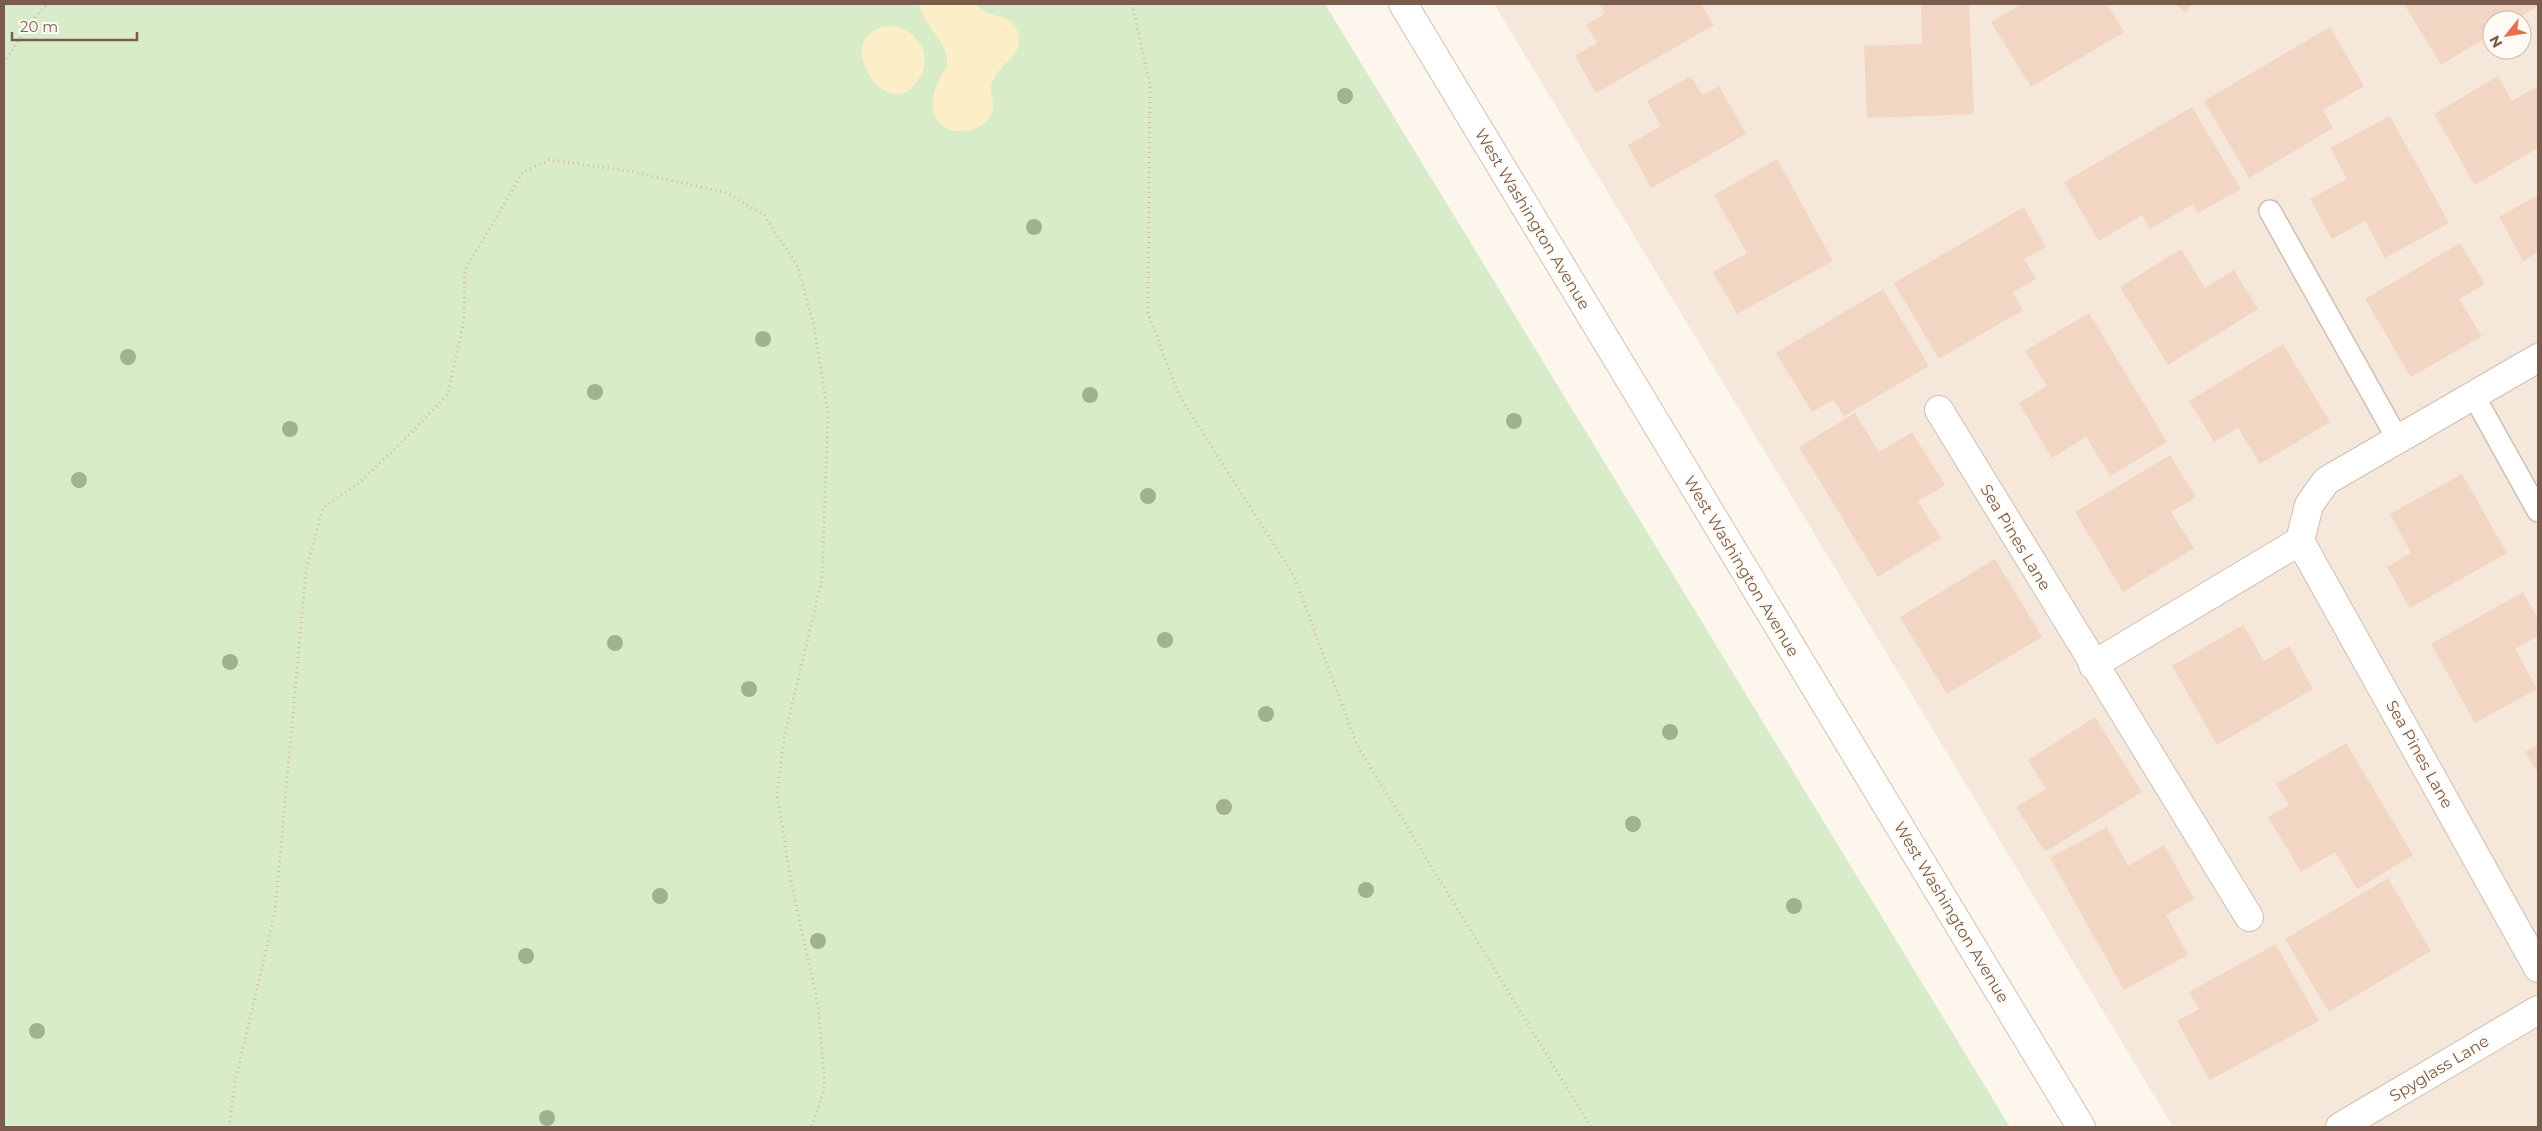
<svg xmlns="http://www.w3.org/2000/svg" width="2542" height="1131" viewBox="0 0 2542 1131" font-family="Montserrat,sans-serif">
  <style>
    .residential { fill: #f5e8da; fill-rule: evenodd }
    .green { fill: #d8ecc9 }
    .sand { fill: #fcefc7 }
    .building { fill: #f3d5c3 }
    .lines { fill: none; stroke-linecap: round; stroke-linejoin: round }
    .lane-casing { stroke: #d1beb0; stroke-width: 24 }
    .street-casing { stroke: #d1beb0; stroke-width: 30 }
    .secondary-casing { stroke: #d6c0b0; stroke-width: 30 }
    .path { stroke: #d9b8a5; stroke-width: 3; stroke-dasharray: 1 4; stroke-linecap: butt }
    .lane { stroke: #fff; stroke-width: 21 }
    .street { stroke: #fff; stroke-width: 28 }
    .secondary { stroke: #fff; stroke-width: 28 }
    .tree { fill: #a0b28e }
    .labels { text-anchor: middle; stroke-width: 4; stroke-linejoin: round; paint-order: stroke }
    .street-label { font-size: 16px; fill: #7a5c4d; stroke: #fffaf3 }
  </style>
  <rect width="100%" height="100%" fill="#fdf6ec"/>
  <!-- residential -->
  <path class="residential" d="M 1494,4 L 2538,4 L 2538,1127 L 2173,1127 ZM 2492,20 L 2522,20 L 2522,50 L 2492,50 Z"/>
  <!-- green -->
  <path class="green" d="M 4,4 L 1325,4 L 2010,1127 L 4,1127 Z"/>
  <!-- sand -->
  <path class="sand" d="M 919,4 L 976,4 C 985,19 1010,12 1016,28 C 1027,55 1002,61 993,80 C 988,90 993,95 993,105 C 992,128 963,137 946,128 C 925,117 933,90 942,74 C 944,70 947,68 947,64 C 950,44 923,25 919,4 Z
    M 897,26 C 921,35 933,57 918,80 C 886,132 822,24 897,26 Z"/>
  <!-- building -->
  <path class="building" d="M 1600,4 L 1701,4 L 1714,25 L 1596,93 L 1575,56 L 1597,43 L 1586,25 L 1605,14 Z
    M 1921,4 L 1969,4 L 1974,114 L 1867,118 L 1864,46 L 1922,44 Z
    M 2022,4 L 2107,4 L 2124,32 L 2031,87 L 1991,22 Z
    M 2174,4 L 2192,4 L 2186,12 Z
    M 2404,4 L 2538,4 L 2538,6 L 2515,20 L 2492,20 L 2492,34 L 2441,65 Z
    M 2330,27 L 2364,86 L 2323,110 L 2333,128 L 2249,178 L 2204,101 Z
    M 1691,76 L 1702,95 L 1719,86 L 1746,134 L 1651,188 L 1628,145 L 1661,126 L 1647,101 Z
    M 2498,76 L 2512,101 L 2538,86 L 2538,148 L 2475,185 L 2434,114 Z
    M 2192,107 L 2241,189 L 2198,213 L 2193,204 L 2150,229 L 2142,215 L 2099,241 L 2064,182 Z
    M 2390,116 L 2449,223 L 2385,258 L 2365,221 L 2332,239 L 2310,199 L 2347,179 L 2330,148 Z
    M 1777,159 L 1833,261 L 1737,314 L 1713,272 L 1747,253 L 1714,195 Z
    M 2538,195 L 2538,252 L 2523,261 L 2499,217 Z
    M 2024,207 L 2046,247 L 2024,259 L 2036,279 L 2013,292 L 2023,310 L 1939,359 L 1894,283 Z
    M 2460,243 L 2485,284 L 2459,299 L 2482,336 L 2411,377 L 2365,299 Z
    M 2181,249 L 2205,288 L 2234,270 L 2258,309 L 2168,365 L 2120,287 Z
    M 1883,289 L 1929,366 L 1844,416 L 1833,400 L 1812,412 L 1776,353 Z
    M 2089,313 L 2167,442 L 2110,476 L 2086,437 L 2052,458 L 2019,403 L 2047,386 L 2025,351 Z
    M 2283,344 L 2330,422 L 2260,464 L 2238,428 L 2214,442 L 2189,401 Z
    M 1855,413 L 1879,452 L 1912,432 L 1945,485 L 1918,501 L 1941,538 L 1878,577 L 1799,447 Z
    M 2170,455 L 2196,497 L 2171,512 L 2194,548 L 2123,592 L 2075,512 Z
    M 2462,474 L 2507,553 L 2410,608 L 2387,567 L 2411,553 L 2390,514 Z
    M 1995,559 L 2042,637 L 1947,694 L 1900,617 Z
    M 2523,592 L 2538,619 L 2538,636 L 2515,649 L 2537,689 L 2475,723 L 2431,644 Z
    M 2243,625 L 2264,661 L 2289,646 L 2313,689 L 2217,745 L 2172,666 Z
    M 2095,717 L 2142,792 L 2045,852 L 2016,807 L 2046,789 L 2028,760 Z
    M 2346,743 L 2413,855 L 2357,889 L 2335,852 L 2301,872 L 2268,817 L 2289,805 L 2276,784 Z
    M 2538,744 L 2538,773 L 2525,752 Z
    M 2107,827 L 2128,866 L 2164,845 L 2194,899 L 2166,915 L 2188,955 L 2124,990 L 2050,858 Z
    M 2388,878 L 2431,951 L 2329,1012 L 2285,939 Z
    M 2276,944 L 2319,1021 L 2210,1080 L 2177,1021 L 2199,1009 L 2189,992 Z"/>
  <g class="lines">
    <defs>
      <path id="lane" d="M 2270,211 L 2398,440
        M 2474,396 L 2538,511"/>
      <path id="street" d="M 2538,358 L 2326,481 L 2309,505 L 2300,541 L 2538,968
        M 1939,410 L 2249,917
        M 2093,665 L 2300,541
        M 2340,1127 L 2538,1010"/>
      <path id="secondary" d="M 1403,4 L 2081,1127"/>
    </defs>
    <!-- lane casing -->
    <use href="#lane" class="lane-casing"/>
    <!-- street casing -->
    <use href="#street" class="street-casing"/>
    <!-- secondary casing -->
    <use href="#secondary" class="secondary-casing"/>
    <!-- path -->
    <path class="path" d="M 1132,4 L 1150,85 L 1148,313 L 1179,395 L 1294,576 L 1357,745 L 1591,1127
      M 4,63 L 29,24 L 47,4
      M 229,1127 L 235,1082 L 275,912 L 306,570 L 323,508 L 360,482 L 408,436 L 448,394 L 464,320 L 465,270 L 523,172 L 549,160 L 629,171 L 727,193 L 764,215 L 798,267 L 814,326 L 828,414 L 822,579 L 784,739 L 777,793 L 791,882 L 818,1005 L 825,1086 L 812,1127"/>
    <!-- lane -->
    <use href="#lane" class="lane"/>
    <!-- street -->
    <use href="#street" class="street"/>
    <!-- secondary -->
    <use href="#secondary" class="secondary"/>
  </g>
  <!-- trees -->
  <g class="tree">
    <circle cx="1345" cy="96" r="8"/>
    <circle cx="1034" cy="227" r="8"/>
    <circle cx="763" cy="339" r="8"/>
    <circle cx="128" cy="357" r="8"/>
    <circle cx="595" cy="392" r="8"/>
    <circle cx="1090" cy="395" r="8"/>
    <circle cx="1514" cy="421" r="8"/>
    <circle cx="290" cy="429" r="8"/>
    <circle cx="79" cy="480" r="8"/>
    <circle cx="1148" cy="496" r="8"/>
    <circle cx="1165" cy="640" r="8"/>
    <circle cx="615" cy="643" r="8"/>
    <circle cx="230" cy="662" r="8"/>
    <circle cx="749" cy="689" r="8"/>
    <circle cx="1266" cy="714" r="8"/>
    <circle cx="1670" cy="732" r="8"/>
    <circle cx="1224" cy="807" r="8"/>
    <circle cx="1633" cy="824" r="8"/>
    <circle cx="1366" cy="890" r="8"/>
    <circle cx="660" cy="896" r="8"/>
    <circle cx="1794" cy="906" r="8"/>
    <circle cx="818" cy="941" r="8"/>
    <circle cx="526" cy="956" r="8"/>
    <circle cx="37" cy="1031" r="8"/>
    <circle cx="547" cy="1118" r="8"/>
  </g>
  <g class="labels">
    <!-- street labels -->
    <g class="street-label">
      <text transform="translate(1533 219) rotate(59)" y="6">West Washington Avenue</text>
      <text transform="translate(2016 537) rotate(59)" y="6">Sea Pines Lane</text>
      <text transform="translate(1742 566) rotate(59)" y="6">West Washington Avenue</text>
      <text transform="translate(2420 754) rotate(61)" y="6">Sea Pines Lane</text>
      <text transform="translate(1952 912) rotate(59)" y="6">West Washington Avenue</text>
      <text transform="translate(2439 1068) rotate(-31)" y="6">Spyglass Lane</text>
    </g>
  </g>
  <!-- border -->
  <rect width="2542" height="1131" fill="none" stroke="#7a5c4d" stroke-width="10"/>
  <!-- north arrow -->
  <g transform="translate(2507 35) rotate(240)"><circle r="24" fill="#fffaf3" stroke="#cabbb1"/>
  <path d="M0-4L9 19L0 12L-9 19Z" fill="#e76f51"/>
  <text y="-8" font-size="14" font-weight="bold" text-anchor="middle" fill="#7a5c4d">N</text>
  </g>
  <!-- scale -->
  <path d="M12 32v8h125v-8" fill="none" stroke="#7a5c4d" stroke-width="2.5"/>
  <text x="20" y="32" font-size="15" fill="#7a5c4d" stroke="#fffaf3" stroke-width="4" paint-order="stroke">20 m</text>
</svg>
